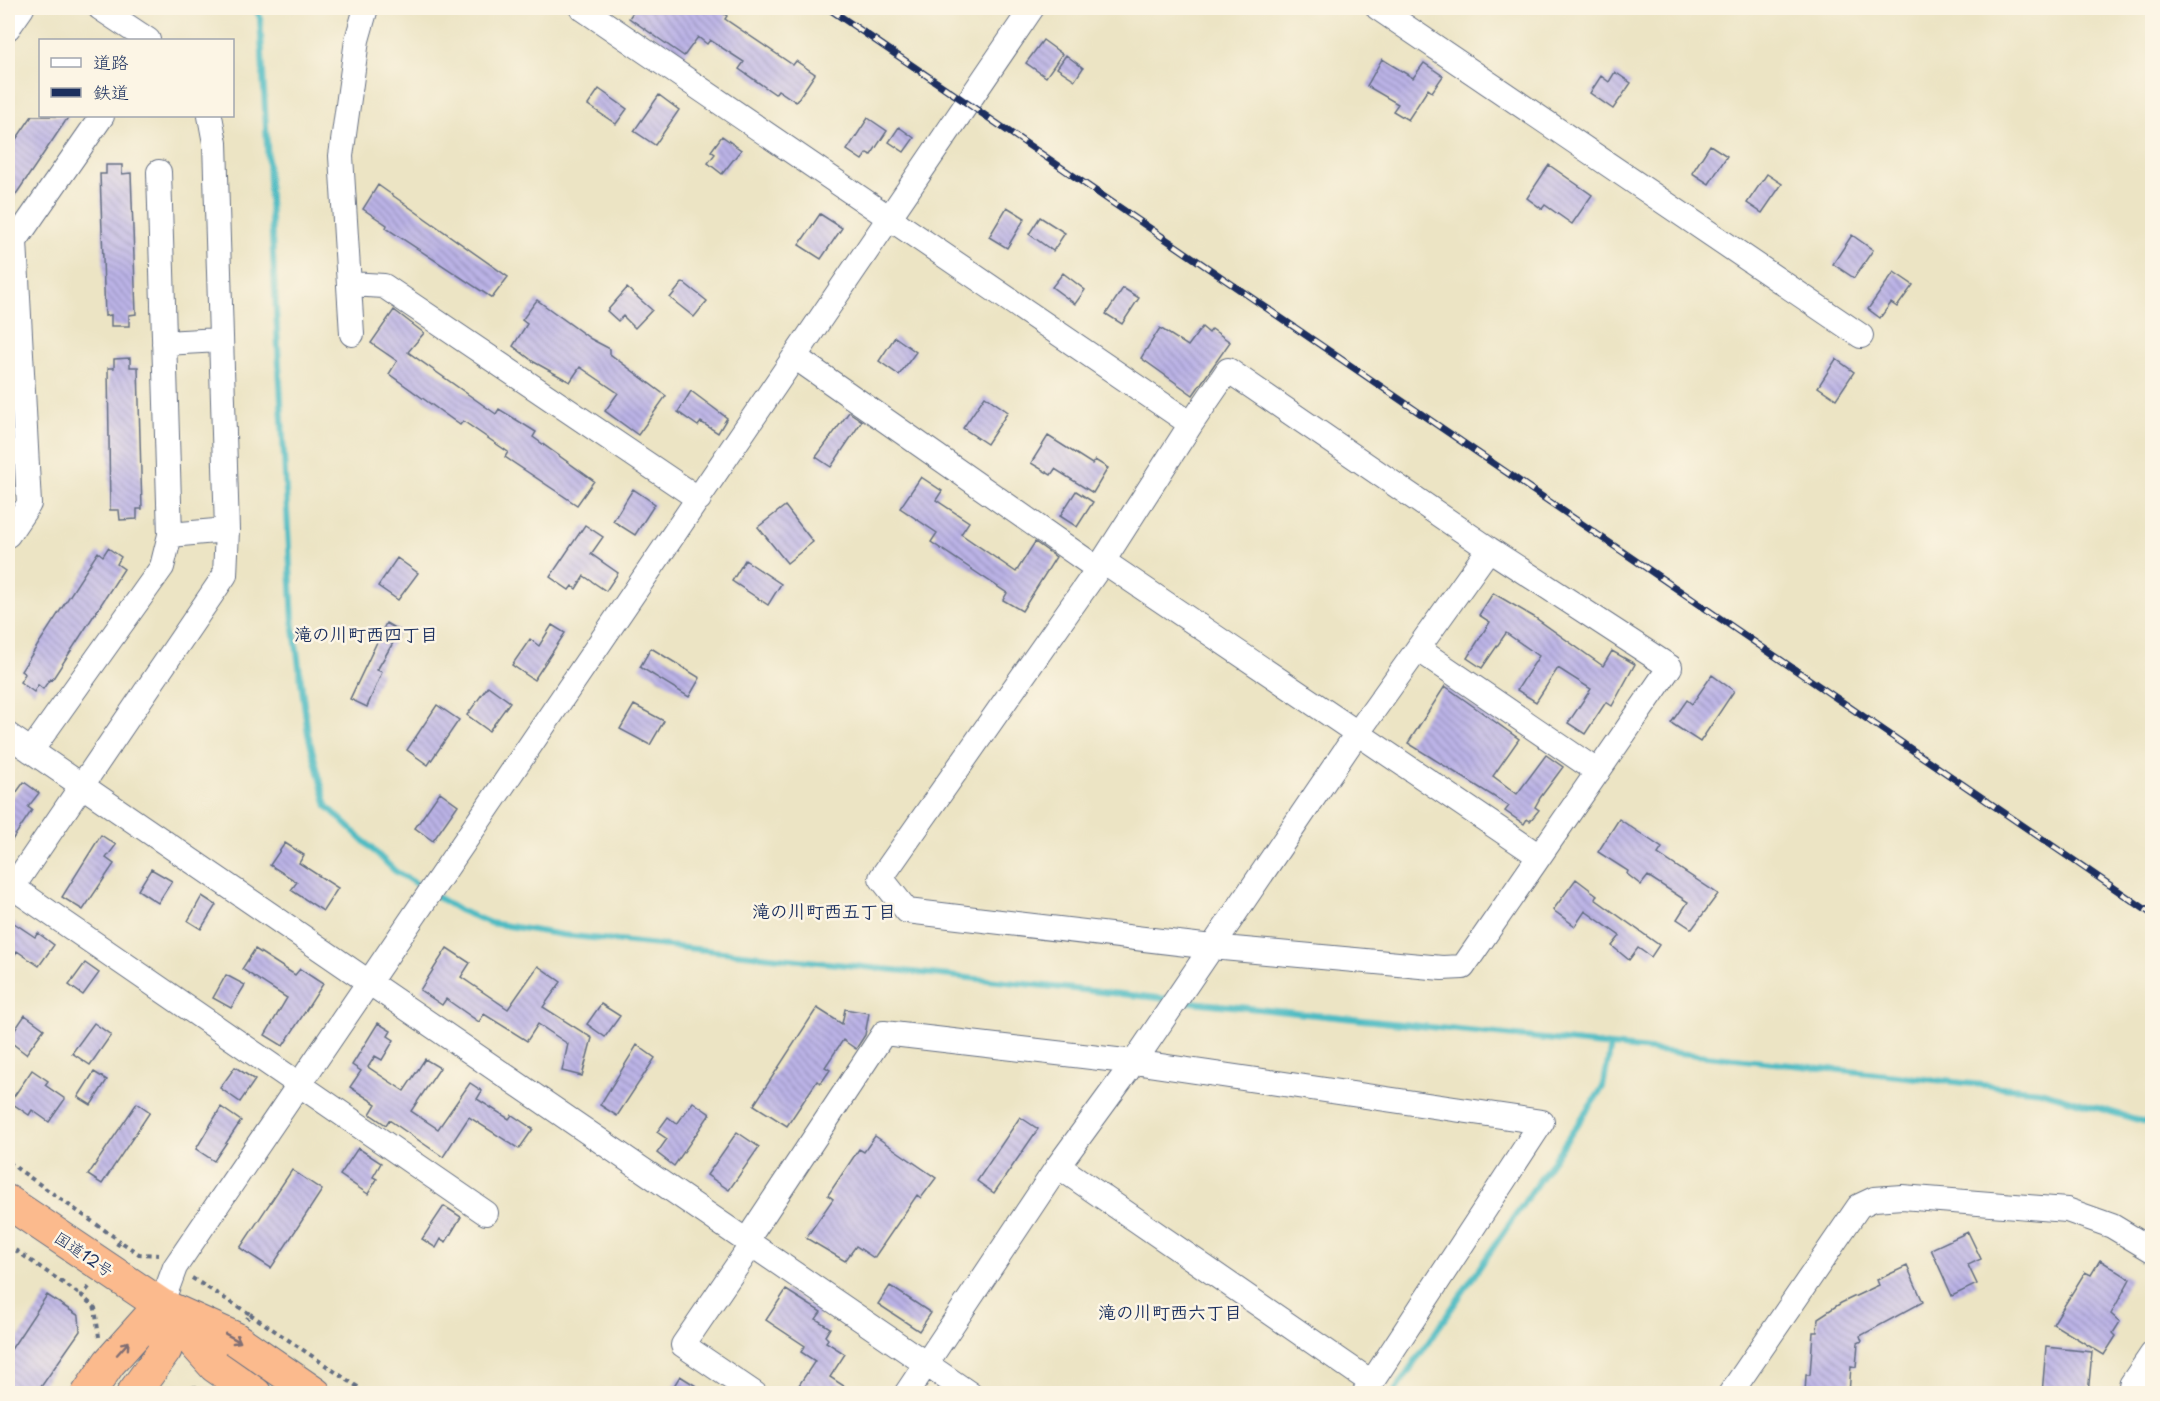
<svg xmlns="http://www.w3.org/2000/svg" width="2160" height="1401" viewBox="0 0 2160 1401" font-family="'Playpen Sans','Klee One',sans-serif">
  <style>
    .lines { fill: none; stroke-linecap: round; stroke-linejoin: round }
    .stream { stroke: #4dbbc3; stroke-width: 6 }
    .building { fill: url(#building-back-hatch) }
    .minor-casing { stroke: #646e82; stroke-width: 26 }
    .highway-casing { stroke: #646e82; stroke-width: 35 }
    .path { stroke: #646e82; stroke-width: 4; stroke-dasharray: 4.5 4.5; stroke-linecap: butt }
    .minor { stroke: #fff; stroke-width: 24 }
    .highway { stroke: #fbba8d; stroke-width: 33 }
    .rail-casing { stroke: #1b2f5e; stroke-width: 7 }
    .rail { stroke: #fcf5e5; stroke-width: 4.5; stroke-dasharray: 14; stroke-linecap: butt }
    .oneway { stroke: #806e73 }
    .labels { text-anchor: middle; stroke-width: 5; stroke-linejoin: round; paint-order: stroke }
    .street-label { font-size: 16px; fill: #1b2f5e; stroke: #fcf5e5 }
    .neighbourhood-label { font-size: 18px; font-weight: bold; fill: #1b2f5e; stroke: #fcf5e5 }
  </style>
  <defs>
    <pattern id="building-back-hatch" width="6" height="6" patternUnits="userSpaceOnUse" patternTransform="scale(1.5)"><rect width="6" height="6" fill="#bbb3e6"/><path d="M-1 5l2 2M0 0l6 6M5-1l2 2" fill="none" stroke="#9792be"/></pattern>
  </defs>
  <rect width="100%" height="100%" fill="#fcf5e5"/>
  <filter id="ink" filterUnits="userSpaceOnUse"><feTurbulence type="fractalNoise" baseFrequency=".0167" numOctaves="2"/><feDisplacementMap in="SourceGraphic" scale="12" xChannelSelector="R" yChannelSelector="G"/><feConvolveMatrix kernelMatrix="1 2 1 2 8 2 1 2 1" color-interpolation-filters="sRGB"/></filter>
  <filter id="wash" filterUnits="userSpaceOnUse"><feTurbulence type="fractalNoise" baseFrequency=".008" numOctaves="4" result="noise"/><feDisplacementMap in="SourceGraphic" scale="24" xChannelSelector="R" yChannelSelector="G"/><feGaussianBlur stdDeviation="1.35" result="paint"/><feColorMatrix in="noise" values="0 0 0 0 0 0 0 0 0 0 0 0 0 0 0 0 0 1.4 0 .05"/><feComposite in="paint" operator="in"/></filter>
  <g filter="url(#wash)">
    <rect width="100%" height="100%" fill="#ece4c4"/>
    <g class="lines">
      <!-- stream -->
      <path class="stream" d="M 255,8 L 260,17 L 293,621 L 308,734 L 327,806 L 395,871 L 425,889
        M 434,895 L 459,910 L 490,923 L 563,935 L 1168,999
        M 1182,1001 L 2040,1091 L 2152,1124
        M 1393,1394 L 1603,1087 L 1611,1046"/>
    </g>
    <g id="blocks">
      <!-- building -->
      <path class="building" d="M 636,8 L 715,8 L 727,16 L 725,19 L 793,65 L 796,61 L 815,74 L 796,102 L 778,90 L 775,94 L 739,69 L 744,62 L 710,40 L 707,44 L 698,37 L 684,56 L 629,18 Z
        M 1043,40 L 1062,54 L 1046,77 L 1026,63 Z
        M 1066,55 L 1083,68 L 1075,80 L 1057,68 Z
        M 1382,59 L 1413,78 L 1424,63 L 1443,76 L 1432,92 L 1428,89 L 1408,120 L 1393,111 L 1398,104 L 1367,86 Z
        M 1615,72 L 1631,83 L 1613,109 L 1590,93 L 1601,76 L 1609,82 Z
        M 599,89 L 627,109 L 616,124 L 588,105 Z
        M 659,95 L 679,110 L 655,145 L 634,131 Z
        M 32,116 L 69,116 L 8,206 L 8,151 Z
        M 868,118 L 887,131 L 871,155 L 867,153 L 862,160 L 847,150 Z
        M 899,127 L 914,138 L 904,152 L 889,142 Z
        M 722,136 L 741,150 L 722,174 L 708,163 L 715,154 L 711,151 Z
        M 1710,145 L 1727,156 L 1709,184 L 1692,173 Z
        M 106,165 L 122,165 L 122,174 L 131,173 L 136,314 L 129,315 L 129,326 L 111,326 L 111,315 L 105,316 L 100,174 L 106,174 Z
        M 1549,165 L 1592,195 L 1572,224 L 1545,205 L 1542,209 L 1527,198 Z
        M 1767,174 L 1782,184 L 1762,213 L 1747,203 Z
        M 378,185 L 508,277 L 492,298 L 386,228 L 387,225 L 363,209 Z
        M 1007,207 L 1025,218 L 1007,248 L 989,237 Z
        M 820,214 L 842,228 L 821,259 L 799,245 Z
        M 1040,217 L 1065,233 L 1053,251 L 1029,234 Z
        M 1852,235 L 1873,250 L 1854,278 L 1833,264 Z
        M 1894,272 L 1913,285 L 1897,307 L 1891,303 L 1880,318 L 1868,309 Z
        M 1063,273 L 1085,290 L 1075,304 L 1052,287 Z
        M 683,282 L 707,301 L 694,317 L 670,298 Z
        M 627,288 L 652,310 L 635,328 L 623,316 L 618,321 L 607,311 Z
        M 1123,288 L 1139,298 L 1122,324 L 1106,314 Z
        M 537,300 L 591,339 L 610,349 L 610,354 L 666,396 L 638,435 L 605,411 L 618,393 L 580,367 L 570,382 L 534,362 L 513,346 L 527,324 L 522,320 Z
        M 394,310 L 424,333 L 408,352 L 496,414 L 499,409 L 536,432 L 533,437 L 594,481 L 577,505 L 505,457 L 508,452 L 463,421 L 460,425 L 389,374 L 397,361 L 371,343 Z
        M 1202,327 L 1209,333 L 1212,329 L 1230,342 L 1193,395 L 1141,358 L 1160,328 L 1188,346 Z
        M 895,337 L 916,352 L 899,375 L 879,361 Z
        M 130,358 L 130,367 L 138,367 L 142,509 L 137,509 L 137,519 L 120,520 L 119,510 L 110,510 L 108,368 L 114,368 L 114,359 Z
        M 1836,359 L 1854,372 L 1836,399 L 1818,387 Z
        M 691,391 L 727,418 L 718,433 L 701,422 L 698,426 L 678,412 Z
        M 985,396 L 1008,412 L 987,444 L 963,428 Z
        M 849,412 L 862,421 L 831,467 L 816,457 Z
        M 1048,436 L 1092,464 L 1095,460 L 1108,468 L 1093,493 L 1055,469 L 1051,475 L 1031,463 Z
        M 921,477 L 942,491 L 936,500 L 969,522 L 961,534 L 1016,572 L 1035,542 L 1056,557 L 1022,611 L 1003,600 L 1007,593 L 931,542 L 937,533 L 900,508 Z
        M 633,489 L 655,504 L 635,535 L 613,521 Z
        M 1076,491 L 1093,502 L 1077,527 L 1060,516 Z
        M 785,506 L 813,542 L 787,563 L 758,527 Z
        M 585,525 L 603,537 L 591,554 L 618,573 L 606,591 L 584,576 L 576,589 L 572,586 L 569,590 L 550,577 Z
        M 108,548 L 121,557 L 117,564 L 124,569 L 52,680 L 50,679 L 43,689 L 38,685 L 34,692 L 20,682 L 25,674 L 21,671 L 98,552 L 103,556 Z
        M 397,558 L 418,573 L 398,600 L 378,586 Z
        M 745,560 L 781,584 L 768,605 L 732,581 Z
        M 1493,593 L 1534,617 L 1603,666 L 1612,651 L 1635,664 L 1612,706 L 1606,702 L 1585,734 L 1568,723 L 1591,689 L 1558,668 L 1536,702 L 1517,690 L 1539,656 L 1506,633 L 1482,668 L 1467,658 L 1490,622 L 1479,615 Z
        M 386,623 L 400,631 L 377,670 L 382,672 L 367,707 L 350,699 Z
        M 552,625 L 565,633 L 534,680 L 512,665 L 530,639 L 539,646 Z
        M 651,648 L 700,678 L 689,697 L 640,667 Z
        M 1712,675 L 1734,691 L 1700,742 L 1671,723 L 1687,700 L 1692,704 Z
        M 488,686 L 510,702 L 489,731 L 467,715 Z
        M 1445,686 L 1519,739 L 1493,776 L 1517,794 L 1546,755 L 1563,767 L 1540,798 L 1535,807 L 1539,810 L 1530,821 L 1527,819 L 1524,824 L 1505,811 L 1509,806 L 1408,743 Z
        M 437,705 L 459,720 L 428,765 L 407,750 Z
        M 634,705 L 664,721 L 650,745 L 620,729 Z
        M 24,782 L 39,793 L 28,807 L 32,810 L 8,846 L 8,804 Z
        M 440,792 L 458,805 L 433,841 L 415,828 Z
        M 1619,819 L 1662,848 L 1658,854 L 1718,894 L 1692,929 L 1677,919 L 1688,902 L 1648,876 L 1641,885 L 1627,874 L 1628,871 L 1598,852 Z
        M 101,835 L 116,845 L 106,858 L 114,864 L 83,910 L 62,897 Z
        M 285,843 L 304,855 L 299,863 L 338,888 L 323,911 L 291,890 L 297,882 L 270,865 Z
        M 151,869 L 172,881 L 158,903 L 138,890 Z
        M 1576,879 L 1597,895 L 1595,899 L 1659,945 L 1651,957 L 1638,948 L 1629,960 L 1612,946 L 1620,936 L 1585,911 L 1575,926 L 1553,910 Z
        M 202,896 L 216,905 L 201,929 L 188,921 Z
        M 8,919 L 35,937 L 38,933 L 54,945 L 39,966 L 17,951 L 8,966 Z
        M 447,948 L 470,963 L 461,977 L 508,1009 L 538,966 L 561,982 L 543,1007 L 592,1038 L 582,1076 L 562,1071 L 568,1044 L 538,1024 L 527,1041 L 484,1014 L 479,1022 L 446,999 L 442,1005 L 420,990 Z
        M 255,949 L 295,975 L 300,969 L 323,984 L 283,1046 L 265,1035 L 287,998 L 242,969 Z
        M 85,963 L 99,973 L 83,995 L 69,985 Z
        M 226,975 L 245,985 L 231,1008 L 213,998 Z
        M 601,1004 L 620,1016 L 605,1037 L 587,1024 Z
        M 817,1008 L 842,1024 L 845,1009 L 869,1013 L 865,1035 L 856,1049 L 843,1040 L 825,1067 L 830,1070 L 821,1083 L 817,1081 L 787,1126 L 754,1105 Z
        M 25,1015 L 44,1029 L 26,1054 L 8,1040 Z
        M 94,1023 L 111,1035 L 90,1065 L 72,1053 Z
        M 378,1023 L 391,1031 L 388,1036 L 394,1040 L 382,1060 L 375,1056 L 368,1067 L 404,1091 L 425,1059 L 440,1068 L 411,1111 L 438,1129 L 470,1083 L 482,1091 L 477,1099 L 509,1119 L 512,1115 L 533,1129 L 519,1149 L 469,1117 L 443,1157 L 389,1120 L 386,1125 L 370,1114 L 376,1104 L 350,1087 L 361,1071 L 352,1065 Z
        M 637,1045 L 655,1058 L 617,1116 L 600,1105 Z
        M 235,1067 L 255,1080 L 240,1102 L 220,1088 Z
        M 32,1070 L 48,1081 L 45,1085 L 65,1099 L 49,1122 L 32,1110 L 29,1115 L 10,1102 Z
        M 94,1072 L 107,1080 L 91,1105 L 78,1097 Z
        M 693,1102 L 710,1114 L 674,1166 L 657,1153 L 667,1139 L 657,1132 L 668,1117 L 677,1124 Z
        M 137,1103 L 150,1112 L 102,1184 L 88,1175 Z
        M 221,1107 L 241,1121 L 214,1161 L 196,1149 Z
        M 1020,1117 L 1038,1129 L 994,1193 L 977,1181 Z
        M 737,1132 L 759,1147 L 729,1190 L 707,1175 Z
        M 875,1136 L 936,1178 L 921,1198 L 917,1195 L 874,1258 L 856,1246 L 845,1261 L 806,1238 L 833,1199 L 828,1195 L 859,1149 L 864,1152 Z
        M 358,1148 L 381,1163 L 373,1177 L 377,1179 L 368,1194 L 340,1175 Z
        M 292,1170 L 322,1190 L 271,1268 L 240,1248 Z
        M 444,1206 L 461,1217 L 446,1242 L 441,1239 L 436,1248 L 422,1239 Z
        M 1968,1232 L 1981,1259 L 1968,1265 L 1977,1284 L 1952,1296 L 1931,1249 Z
        M 2100,1260 L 2130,1279 L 2111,1314 L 2120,1322 L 2113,1333 L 2116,1336 L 2104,1355 L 2053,1324 L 2085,1272 L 2091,1275 Z
        M 1907,1266 L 1923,1302 L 1860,1336 L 1862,1341 L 1858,1343 L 1856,1367 L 1851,1366 L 1849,1394 L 1805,1394 L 1806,1375 L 1810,1375 L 1813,1332 L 1817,1332 L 1818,1318 L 1841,1303 L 1879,1285 L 1877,1280 Z
        M 890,1286 L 931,1313 L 919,1331 L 878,1304 Z
        M 786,1290 L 821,1312 L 816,1319 L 830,1328 L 825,1336 L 828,1339 L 826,1342 L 845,1354 L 830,1377 L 856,1394 L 793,1394 L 815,1361 L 801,1352 L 805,1346 L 766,1320 Z
        M 47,1295 L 79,1316 L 80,1331 L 36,1394 L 8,1394 L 8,1354 Z
        M 2046,1347 L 2092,1352 L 2088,1394 L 2042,1394 Z
        M 680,1376 L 709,1394 L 669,1394 Z"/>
    </g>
  </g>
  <g filter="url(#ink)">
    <use href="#blocks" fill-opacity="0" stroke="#646e82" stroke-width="1.5"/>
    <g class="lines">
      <defs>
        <path id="minor" d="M 100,8 L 148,40
          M 582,8 L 1191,424
          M 1378,8 L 1861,336
          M 8,28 L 22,8
          M 350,284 L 384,286 L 699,499
          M 352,334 L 341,156 L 357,40 L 366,8
          M 164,343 L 220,340
          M 795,357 L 1098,569
          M 1228,370 L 1489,549 L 1670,667 L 1463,967 L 1442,968 L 1212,947 L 907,911 L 881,878 L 1098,569 L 1191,424 Z
          M 8,535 L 29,504 L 15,241 L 102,116
          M 170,535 L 227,530
          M 1103,561 L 1539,856
          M 1418,649 L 1598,772
          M 8,735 L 970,1394
          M 31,751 L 162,567 L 170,535 L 159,172
          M 8,884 L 486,1213
          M 8,894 L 225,575 L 227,530 L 215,143 L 210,116
          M 1058,1166 L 1371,1382
          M 747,1240 L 884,1033 L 1134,1062 L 1542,1122 L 1364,1394
          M 752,1244 L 683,1345 L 755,1394
          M 161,1305 L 175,1267 L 1032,8
          M 906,1394 L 1058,1166 L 1134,1062 L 1356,735 L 1489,549
          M 1730,1394 L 1859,1206 L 1874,1199 L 1902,1197 L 2067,1210 L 2112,1226 L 2152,1250
          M 2131,1394 L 2131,1385 L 2152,1354"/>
        <path id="highway" d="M 8,1202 L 161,1305 L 234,1338 L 315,1394
          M 168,1313 L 215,1366 L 255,1394
          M 88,1394 L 109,1363 L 161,1305
          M 133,1394 L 165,1350 L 161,1305"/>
      </defs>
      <!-- minor casing -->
      <use href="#minor" class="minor-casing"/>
      <!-- highway casing -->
      <use href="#highway" class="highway-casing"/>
      <!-- path -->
      <path class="path" d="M 8,1162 L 120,1241
        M 8,1245 L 82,1296
        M 117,1246 L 120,1241 L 139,1254 L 159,1255
        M 192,1278 L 250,1314 L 247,1319
        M 89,1287 L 82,1296 L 95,1308 L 99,1337
        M 250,1314 L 368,1394
        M 167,1394 L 175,1389 L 200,1387"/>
      <!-- minor -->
      <use href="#minor" class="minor"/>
      <!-- highway -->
      <use href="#highway" class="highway"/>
      <defs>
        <path id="rail" d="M 828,8 L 2152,914"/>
      </defs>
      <!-- rail casing -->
      <use href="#rail" class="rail-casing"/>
      <!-- rail -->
      <use href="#rail" class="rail"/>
    </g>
    <!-- one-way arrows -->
    <defs><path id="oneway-shaft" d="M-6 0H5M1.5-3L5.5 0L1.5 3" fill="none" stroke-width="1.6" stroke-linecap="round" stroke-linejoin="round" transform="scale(1.5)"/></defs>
    <g class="oneway">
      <use href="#oneway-shaft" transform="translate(233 1338) rotate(29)"/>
      <use href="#oneway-shaft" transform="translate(123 1348) rotate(-48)"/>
    </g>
  </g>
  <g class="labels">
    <!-- street labels -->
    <g class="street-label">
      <text transform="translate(84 1254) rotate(34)" y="6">国道12号</text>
    </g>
    <!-- neighbourhood labels -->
    <g class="neighbourhood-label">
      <text x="366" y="641">滝の川町西四丁目</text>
      <text x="824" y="918">滝の川町西五丁目</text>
      <text x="1170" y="1319">滝の川町西六丁目</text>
    </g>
  </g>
  <!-- margin -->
  <rect width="2160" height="1401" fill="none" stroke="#fcf5e5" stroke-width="30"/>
  <!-- legend -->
  <rect x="39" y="39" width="195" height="78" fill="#fcf5e5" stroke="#a2a6af" stroke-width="1.5"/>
  <rect x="51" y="58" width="30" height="9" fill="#ffffff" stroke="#a2a6af" stroke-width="1.5"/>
  <text x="93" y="69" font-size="18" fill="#1b2f5e">道路</text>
  <rect x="51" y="88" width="30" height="9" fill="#1b2f5e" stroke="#a2a6af" stroke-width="1.5"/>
  <text x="93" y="99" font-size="18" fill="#1b2f5e">鉄道</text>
</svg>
